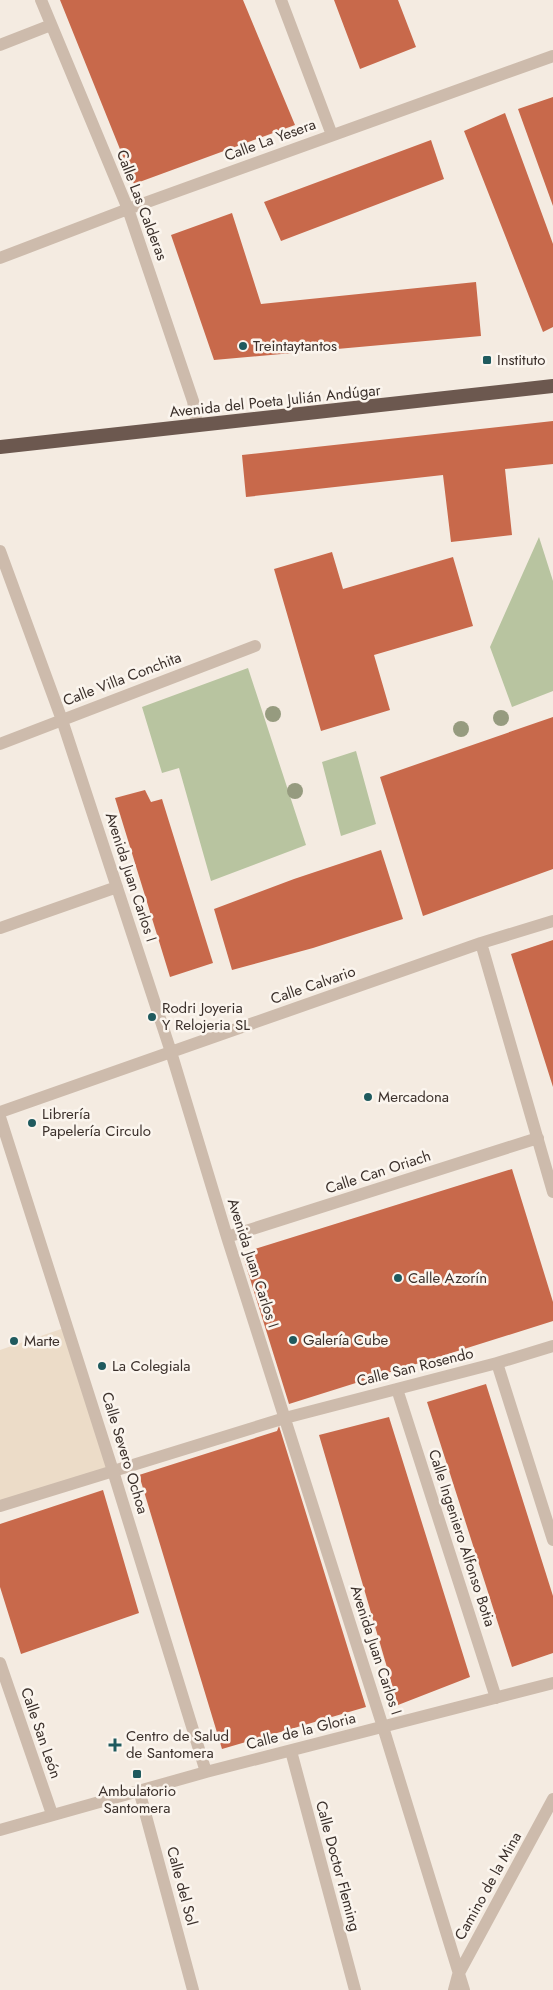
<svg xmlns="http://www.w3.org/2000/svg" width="553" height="1990" viewBox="0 0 553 1990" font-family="Jost,sans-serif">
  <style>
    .green { fill: #b8c4a0 }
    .plaza { fill: #ecdcc8 }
    .building { fill: #c8694b }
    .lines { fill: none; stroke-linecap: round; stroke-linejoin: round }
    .pedestrian { stroke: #cdbbac; stroke-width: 12 }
    .minor { stroke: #cdbbac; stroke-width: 12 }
    .trunk { stroke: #6c584f; stroke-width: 14 }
    .tree { fill: #969b7f }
    .poi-dot { fill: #1f5a5e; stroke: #fbf5ee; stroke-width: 2 }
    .labels { text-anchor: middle; stroke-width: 5; stroke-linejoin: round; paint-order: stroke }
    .street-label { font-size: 15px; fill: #3b302b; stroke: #fbf5ee }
    .poi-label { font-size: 15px; fill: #3b302b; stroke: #fbf5ee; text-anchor: start }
  </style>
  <rect width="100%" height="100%" fill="#f4ebe1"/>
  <!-- green -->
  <path class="green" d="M 539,537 L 553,581 L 553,691 L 512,707 L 490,647 Z
    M 248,668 L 306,845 L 211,881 L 179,768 L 162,773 L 142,707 Z
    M 356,751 L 376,824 L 341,836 L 322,762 Z"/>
  <!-- plaza -->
  <path class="plaza" d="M 67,1327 L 113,1471 L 0,1506 L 0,1350 Z"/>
  <!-- building -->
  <path class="building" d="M 60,0 L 243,0 L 295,125 L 134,184 Z
    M 334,0 L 398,0 L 416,47 L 360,69 Z
    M 553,97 L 553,206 L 518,109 Z
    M 505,113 L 553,244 L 553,327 L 543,332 L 464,131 Z
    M 431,140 L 444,179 L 281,241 L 264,202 Z
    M 232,213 L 261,304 L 476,282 L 481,336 L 214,360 L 171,235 Z
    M 553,421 L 553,464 L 505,469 L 512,535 L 451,542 L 443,475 L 246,497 L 242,455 Z
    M 332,552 L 343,589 L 453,557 L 473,626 L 374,655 L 390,710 L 321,731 L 274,569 Z
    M 553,717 L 553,869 L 423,916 L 380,777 Z
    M 145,790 L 151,802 L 162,799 L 213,963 L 170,977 L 115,798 Z
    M 381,850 L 403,919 L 313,948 L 232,970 L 214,909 L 294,879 Z
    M 553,940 L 553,1087 L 511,954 Z
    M 512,1169 L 553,1302 L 553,1321 L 289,1404 L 242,1253 Z
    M 486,1384 L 553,1596 L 553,1653 L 512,1667 L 427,1402 Z
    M 389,1417 L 470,1677 L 398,1705 L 319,1435 Z
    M 279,1426 L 366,1707 L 222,1749 L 139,1475 L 277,1431 Z
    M 103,1490 L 139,1613 L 21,1654 L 0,1587 L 0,1524 Z"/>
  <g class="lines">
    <!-- pedestrian -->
    <path class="pedestrian" d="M 0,1117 L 113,1471
      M 0,1506 L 285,1418"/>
    <!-- minor -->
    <path class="minor" d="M 41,0 L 128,209 L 193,401 L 197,426
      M 281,0 L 332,135
      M 0,45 L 51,25
      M 0,258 L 128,209 L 553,56
      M 0,551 L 62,720 L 171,1052 L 227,1237 L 383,1727 L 464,1990
      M 0,744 L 255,646
      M 0,928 L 117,887
      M 481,943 L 553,1192
      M 0,1112 L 481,943 L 553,921
      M 227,1237 L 538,1138
      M 497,1363 L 553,1540
      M 397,1389 L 496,1698
      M 285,1418 L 497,1363 L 553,1346
      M 113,1471 L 206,1772
      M 0,1663 L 52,1814
      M 291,1751 L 355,1990
      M 139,1790 L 193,1990
      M 0,1830 L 206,1772 L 553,1683
      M 454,1990 L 458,1975 L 553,1799"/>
    <!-- trunk -->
    <path class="trunk" d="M 0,447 L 553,386"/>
  </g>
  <!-- trees -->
  <g class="tree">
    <circle cx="273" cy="714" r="8"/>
    <circle cx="501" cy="718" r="8"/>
    <circle cx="461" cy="729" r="8"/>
    <circle cx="295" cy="791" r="8"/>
  </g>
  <!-- markers -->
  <g class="poi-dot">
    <circle cx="243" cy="346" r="5"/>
    <rect x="482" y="355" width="10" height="10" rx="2.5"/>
    <circle cx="152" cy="1017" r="5"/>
    <circle cx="368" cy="1097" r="5"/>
    <circle cx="32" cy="1123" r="5"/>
    <circle cx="398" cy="1278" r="5"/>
    <circle cx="293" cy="1340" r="5"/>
    <circle cx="14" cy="1341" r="5"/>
    <circle cx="102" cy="1366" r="5"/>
    <path d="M112.5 1737.5h5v5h5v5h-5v5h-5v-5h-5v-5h5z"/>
    <rect x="132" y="1769" width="10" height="10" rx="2.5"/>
  </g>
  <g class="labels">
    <!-- street labels -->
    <g class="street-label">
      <text transform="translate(270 140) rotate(-20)" y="5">Calle La Yesera</text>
      <text transform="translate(142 205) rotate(69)" y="5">Calle Las Calderas</text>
      <text transform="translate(275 401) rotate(-6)" y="5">Avenida del Poeta Julián Andúgar</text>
      <text transform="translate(122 679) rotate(-21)" y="5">Calle Villa Conchita</text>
      <text transform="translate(131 877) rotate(72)" y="5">Avenida Juan Carlos I</text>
      <text transform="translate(313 985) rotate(-19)" y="5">Calle Calvario</text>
      <text transform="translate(378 1172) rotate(-18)" y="5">Calle Can Oriach</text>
      <text transform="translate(253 1263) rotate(72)" y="5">Avenida Juan Carlos I</text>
      <text transform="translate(415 1367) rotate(-14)" y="5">Calle San Rosendo</text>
      <text transform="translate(125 1453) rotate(73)" y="5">Calle Severo Ochoa</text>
      <text transform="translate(462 1538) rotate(72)" y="5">Calle Ingeniero Alfonso Botia</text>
      <text transform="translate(376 1650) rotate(72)" y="5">Avenida Juan Carlos I</text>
      <text transform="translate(301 1731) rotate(-14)" y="5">Calle de la Gloria</text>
      <text transform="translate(41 1733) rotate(71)" y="5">Calle San León</text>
      <text transform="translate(338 1866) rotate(75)" y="5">Calle Doctor Fleming</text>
      <text transform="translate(182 1886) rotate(75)" y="5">Calle del Sol</text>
      <text transform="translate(488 1886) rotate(-61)" y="5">Camino de la Mina</text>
    </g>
    <!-- poi labels -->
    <g class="poi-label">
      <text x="253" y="351">Treintaytantos</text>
      <text x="497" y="365">Instituto</text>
      <text x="162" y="1013">Rodri Joyeria<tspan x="162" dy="17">Y Relojeria SL</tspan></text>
      <text x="378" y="1102">Mercadona</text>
      <text x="42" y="1119">Librería<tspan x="42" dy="17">Papelería Circulo</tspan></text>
      <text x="408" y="1283">Calle Azorín</text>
      <text x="303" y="1345">Galería Cube</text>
      <text x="24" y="1346">Marte</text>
      <text x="112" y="1371">La Colegiala</text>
      <text x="126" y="1741">Centro de Salud<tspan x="126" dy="17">de Santomera</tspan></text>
      <text x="137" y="1796" text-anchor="middle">Ambulatorio<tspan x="137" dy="17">Santomera</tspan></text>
    </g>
  </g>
</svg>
